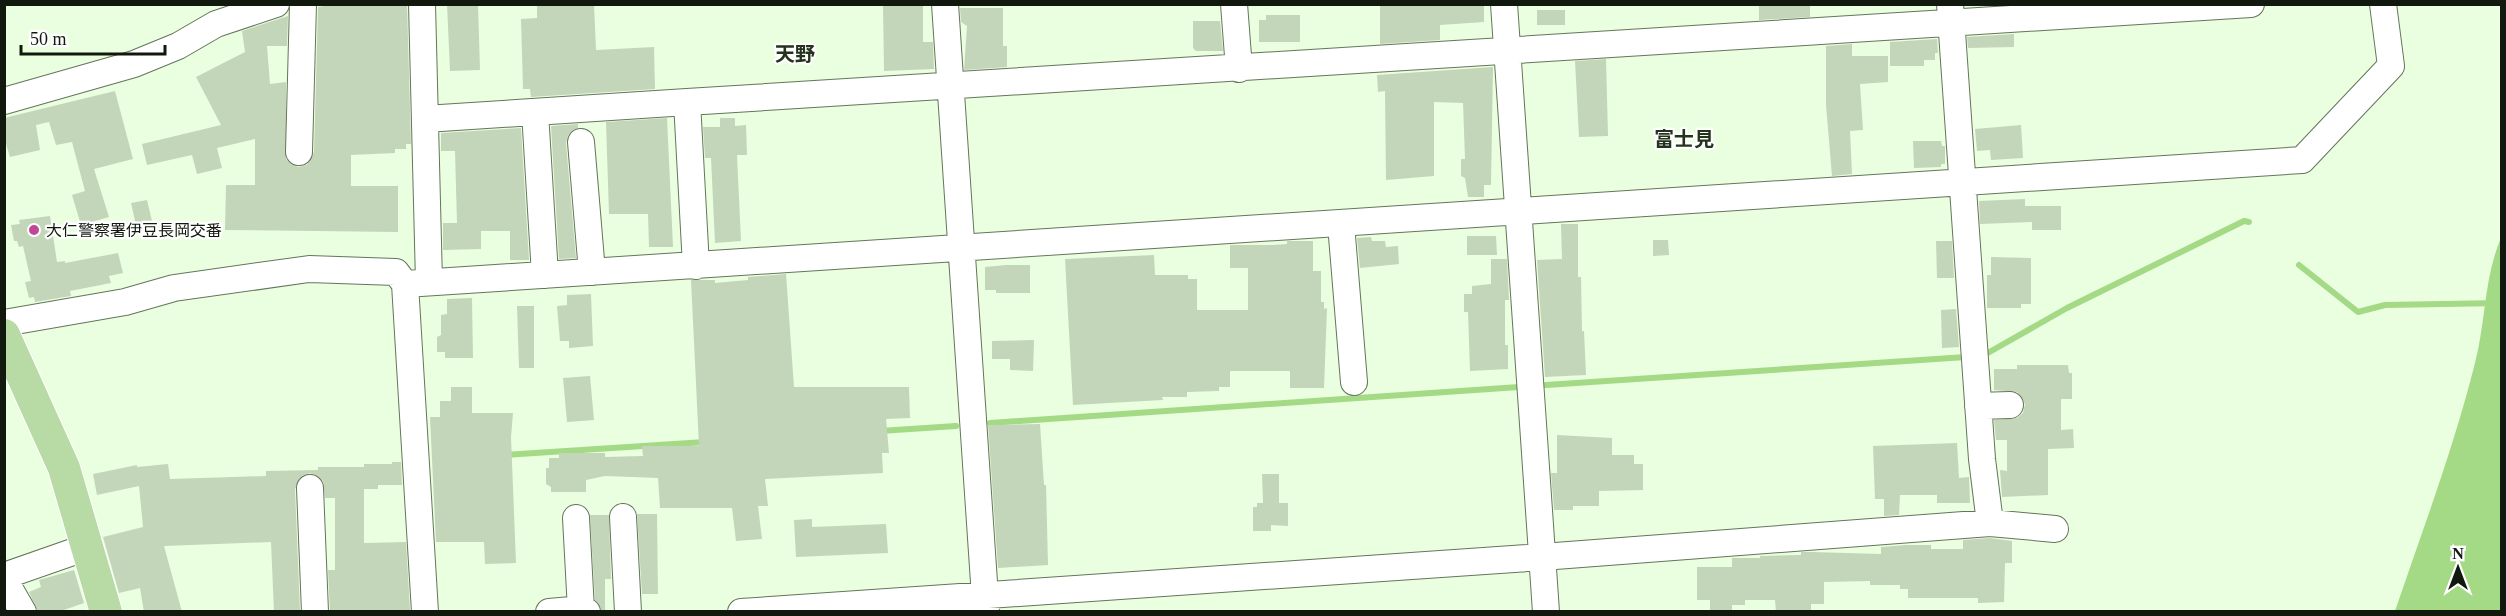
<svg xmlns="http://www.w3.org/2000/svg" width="2506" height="616" viewBox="0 0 2506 616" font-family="'Times New Roman','Noto Sans JP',serif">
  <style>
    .water { fill: #a4d986 }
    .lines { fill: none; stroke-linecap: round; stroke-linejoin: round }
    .stream { stroke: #a4d986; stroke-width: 6 }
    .building { fill: #c3d6b9 }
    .minor-casing { stroke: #64755b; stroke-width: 28 }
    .major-casing { stroke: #fff; stroke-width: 34 }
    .minor { stroke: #fff; stroke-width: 26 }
    .major { stroke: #b8daa4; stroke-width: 32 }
    .poi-dot { fill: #c24695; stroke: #fff; stroke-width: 2 }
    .labels { text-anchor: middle; stroke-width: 4.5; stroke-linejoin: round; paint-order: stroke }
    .poi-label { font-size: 16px; fill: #11180d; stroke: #fff; text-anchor: start }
    .quarter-label { font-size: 20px; font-weight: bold; fill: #24331c; stroke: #fff }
  </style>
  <rect width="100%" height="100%" fill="#eafee0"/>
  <!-- water -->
  <path class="water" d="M 2501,238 L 2501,611 L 2395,611 C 2423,529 2454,447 2475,363 C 2486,321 2484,277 2501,238 Z"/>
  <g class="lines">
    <!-- stream -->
    <path class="stream" d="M 2299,265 L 2358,312 L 2385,305 L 2502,303
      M 1986,354 L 2067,308 L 2244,221 L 2249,222
      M 1546,385 L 1966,357
      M 990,423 L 1519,387
      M 880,431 L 956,426
      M 505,455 L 705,442"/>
  </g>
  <!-- building -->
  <path class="building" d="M 335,4 L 407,4 L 411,144 L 406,144 L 406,149 L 395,149 L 395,153 L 351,155 L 351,186 L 398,186 L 398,232 L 225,230 L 226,185 L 255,185 L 255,139 L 217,148 L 222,168 L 197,174 L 192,155 L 147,165 L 142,144 L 221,125 L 196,77 L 245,52 L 242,31 L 288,16 L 287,46 L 267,46 L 270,84 L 286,82 L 286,159 L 298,167 L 307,165 L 314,152 L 318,7 Z
    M 447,4 L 478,4 L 480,70 L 450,71 Z
    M 537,4 L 594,4 L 596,50 L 654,47 L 655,89 L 531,97 L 530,89 L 523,89 L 521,19 L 537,18 Z
    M 883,4 L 923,4 L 923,42 L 933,42 L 934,69 L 884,71 Z
    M 1380,4 L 1484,4 L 1484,22 L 1440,25 L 1440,40 L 1380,44 Z
    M 1759,4 L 1810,4 L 1810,17 L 1759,20 Z
    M 960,8 L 1003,8 L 1003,46 L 1007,46 L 1007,67 L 964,70 L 967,26 L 961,22 Z
    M 1537,10 L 1565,10 L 1565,25 L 1537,25 Z
    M 1266,15 L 1300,15 L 1300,42 L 1259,42 L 1259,20 L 1266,20 Z
    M 1193,21 L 1220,21 L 1223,51 L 1196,51 L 1193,48 Z
    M 2014,34 L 2014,47 L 1968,48 L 1967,37 Z
    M 1937,39 L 1938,53 L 1935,53 L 1935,60 L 1924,60 L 1924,66 L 1890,66 L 1890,42 Z
    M 1852,44 L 1852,56 L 1888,56 L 1888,82 L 1860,84 L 1863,130 L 1850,131 L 1852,174 L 1832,176 L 1826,105 L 1826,46 Z
    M 1606,59 L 1608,136 L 1579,137 L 1575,61 Z
    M 1493,67 L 1491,185 L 1484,185 L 1484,197 L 1468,197 L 1465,178 L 1461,176 L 1461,159 L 1465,159 L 1463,103 L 1434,102 L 1434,176 L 1386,180 L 1385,91 L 1378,92 L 1377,75 Z
    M 115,91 L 133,159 L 94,169 L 109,217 L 81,225 L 72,195 L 85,191 L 72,142 L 56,145 L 49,122 L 36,125 L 40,150 L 10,157 L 4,137 L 4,118 Z
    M 667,118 L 673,247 L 649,247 L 648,214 L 609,214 L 606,122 Z
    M 720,118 L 735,118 L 735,126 L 746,125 L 747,155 L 737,155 L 741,241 L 715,243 L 711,158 L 705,158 L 703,127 L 720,127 Z
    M 578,124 L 578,128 L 568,135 L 566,143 L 576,258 L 559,259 L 551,126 Z
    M 2021,125 L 2023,158 L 1991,160 L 1990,150 L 1977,151 L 1975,129 Z
    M 521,128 L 529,260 L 510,260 L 510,231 L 481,231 L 481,249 L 443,250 L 443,223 L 457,223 L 455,151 L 441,151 L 441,133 Z
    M 1913,141 L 1941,141 L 1942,146 L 1945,146 L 1945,164 L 1941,164 L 1941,167 L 1914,168 Z
    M 2025,199 L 2025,206 L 2061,206 L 2061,230 L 2032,230 L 2032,222 L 1980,224 L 1979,201 Z
    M 147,200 L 152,221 L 136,225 L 131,203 Z
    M 50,216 L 57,262 L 65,261 L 65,263 L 118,253 L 123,273 L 109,276 L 111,283 L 70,291 L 71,296 L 35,302 L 34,297 L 29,298 L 25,282 L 31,281 L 23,246 L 19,247 L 17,241 L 14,241 L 11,225 L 20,224 L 19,220 Z
    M 1561,224 L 1578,224 L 1578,277 L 1581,277 L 1582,331 L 1584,331 L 1586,375 L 1545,377 L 1537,260 L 1562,259 Z
    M 1467,236 L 1496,236 L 1497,255 L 1467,255 Z
    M 1371,237 L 1372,241 L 1385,241 L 1386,247 L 1398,246 L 1399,264 L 1360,268 L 1357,238 Z
    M 1653,240 L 1668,240 L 1669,255 L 1653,256 Z
    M 1287,241 L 1313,241 L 1313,271 L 1321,271 L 1321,302 L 1324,302 L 1324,309 L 1327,308 L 1324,388 L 1290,388 L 1290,371 L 1230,371 L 1230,387 L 1219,387 L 1219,391 L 1187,392 L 1187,397 L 1162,397 L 1163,400 L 1073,405 L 1065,259 L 1154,255 L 1155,275 L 1188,275 L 1188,279 L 1197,279 L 1197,310 L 1248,310 L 1248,268 L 1230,268 L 1230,245 L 1273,245 L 1287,244 Z
    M 1936,241 L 1952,241 L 1954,278 L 1937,278 Z
    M 1991,257 L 2031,258 L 2031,304 L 2021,304 L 2021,308 L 1987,308 L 1987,275 L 1991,275 Z
    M 1491,259 L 1507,259 L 1509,300 L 1505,300 L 1505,345 L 1508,345 L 1508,369 L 1470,371 L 1468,312 L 1464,312 L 1464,294 L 1472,294 L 1472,286 L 1491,284 Z
    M 1006,265 L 1030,265 L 1030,293 L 996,293 L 996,290 L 985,290 L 985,267 Z
    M 786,274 L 794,387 L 909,387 L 910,418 L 886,419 L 889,453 L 882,453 L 883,473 L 765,479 L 768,506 L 758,506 L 762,539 L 736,541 L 732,508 L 660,508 L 658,478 L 605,476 L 586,480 L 586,492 L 551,492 L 551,487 L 546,484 L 546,468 L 549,468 L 549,458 L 559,458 L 559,453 L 605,453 L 605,457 L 643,456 L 642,446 L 699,446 L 691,280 L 715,280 L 715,283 L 748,280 L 748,277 Z
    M 591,294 L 593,346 L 569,348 L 569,341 L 560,341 L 557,306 L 567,305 L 567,295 Z
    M 472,298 L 473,358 L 445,358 L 445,352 L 437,352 L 437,337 L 441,335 L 441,315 L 447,314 L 447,299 Z
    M 517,306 L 534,306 L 534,368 L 519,368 Z
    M 1956,309 L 1959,347 L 1942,348 L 1941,310 Z
    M 1034,340 L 1033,371 L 1010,370 L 1010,359 L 992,359 L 992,341 Z
    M 2017,365 L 2068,365 L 2069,373 L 2072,373 L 2072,399 L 2061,399 L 2061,430 L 2073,429 L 2074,448 L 2048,449 L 2048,495 L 2002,497 L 2000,470 L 2007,471 L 2007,440 L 1996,440 L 1994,420 L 2017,418 L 2023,413 L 2025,404 L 2017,392 L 1994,390 L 1994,369 L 2017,369 Z
    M 590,376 L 594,420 L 567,422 L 563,378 Z
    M 451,387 L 472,387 L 472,413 L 513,413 L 511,437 L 516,563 L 485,564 L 484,542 L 436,542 L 430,417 L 440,417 L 440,401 L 451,401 Z
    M 1040,424 L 1044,485 L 1046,485 L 1048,565 L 998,568 L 988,425 Z
    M 1557,435 L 1612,438 L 1612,455 L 1634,455 L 1634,464 L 1643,464 L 1643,490 L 1599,491 L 1599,506 L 1573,506 L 1573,510 L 1554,510 L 1551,473 L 1557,473 Z
    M 1957,443 L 1959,478 L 1969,477 L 1970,503 L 1937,503 L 1937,495 L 1900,495 L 1899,515 L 1884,516 L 1884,499 L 1875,499 L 1873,446 Z
    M 392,462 L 401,462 L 402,485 L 378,485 L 378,489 L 364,489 L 364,543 L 406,542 L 410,610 L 330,612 L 328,570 L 335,570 L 335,498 L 325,498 L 323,481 L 310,473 L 302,476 L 295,489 L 300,611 L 274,612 L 271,542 L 164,546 L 182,612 L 144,612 L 140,588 L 119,593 L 103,537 L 143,527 L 139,486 L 97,495 L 93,474 L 137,465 L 137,467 L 168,464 L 170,479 L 266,476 L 266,471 L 318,470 L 318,467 L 364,467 L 364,464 L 392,464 Z
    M 1262,474 L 1279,474 L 1279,503 L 1288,503 L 1288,526 L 1271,525 L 1271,531 L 1253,531 L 1253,507 L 1257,507 L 1257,503 L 1263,503 Z
    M 637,514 L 657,514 L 658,594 L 642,594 Z
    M 590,515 L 609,515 L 611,579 L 605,579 L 605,612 L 602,612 L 595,600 Z
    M 812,519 L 812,527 L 886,524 L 888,553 L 796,557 L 794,520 Z
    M 1990,538 L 2012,541 L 2012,563 L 2005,563 L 2004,602 L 1978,603 L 1978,598 L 1908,598 L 1908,589 L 1900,589 L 1900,585 L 1870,585 L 1870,581 L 1824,582 L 1824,604 L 1811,604 L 1811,612 L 1776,612 L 1775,600 L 1745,600 L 1745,605 L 1732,605 L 1732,612 L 1710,612 L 1710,600 L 1697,600 L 1697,567 L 1732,567 L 1732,558 L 1760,558 L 1760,556 L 1801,555 L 1801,552 L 1811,552 L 1881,554 L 1881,547 L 1906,545 L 1931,545 L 1931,549 L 1963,549 L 1963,540 Z
    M 74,570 L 84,603 L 58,612 L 38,612 L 29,592 L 41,587 L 39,580 Z"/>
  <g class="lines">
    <defs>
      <path id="minor" d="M 422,4 L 429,282
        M 945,4 L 986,612
        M 1234,4 L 1239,69
        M 1504,4 L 1546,612
        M 1950,4 L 1982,459 L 1990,523
        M 4,101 L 134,64 L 178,46 L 216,24 L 276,4
        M 535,112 L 545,275
        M 425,119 L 687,102
        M 581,142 L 592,272
        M 299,152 L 303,4
        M 1341,224 L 1354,382
        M 696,266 L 687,102 L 2251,4
        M 405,284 L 2302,160 L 2391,66 L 2383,4
        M 4,323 L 125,302 L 174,288 L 309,269 L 396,272 L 405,284 L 425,612
        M 1978,406 L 2010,405
        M 310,488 L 315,612
        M 623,517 L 628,612
        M 576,518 L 581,610
        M 4,576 L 87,547
        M 4,579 L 23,612
        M 549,612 L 583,609 L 587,612
        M 741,612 L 1542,557 L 1990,523 L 2055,529"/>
      <path id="major" d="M 4,335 L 64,468 L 106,612"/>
    </defs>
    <!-- minor casing -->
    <use href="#minor" class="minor-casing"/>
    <!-- major casing -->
    <use href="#major" class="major-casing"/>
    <!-- minor -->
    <use href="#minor" class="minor"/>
    <!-- major -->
    <use href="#major" class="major"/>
  </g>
  <!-- markers -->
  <circle class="poi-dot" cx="34" cy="230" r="6"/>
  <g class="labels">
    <!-- poi labels -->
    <g class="poi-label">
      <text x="46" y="236">大仁警察署伊豆長岡交番</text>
    </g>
    <!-- quarter labels -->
    <g class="quarter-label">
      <text x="795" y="61">天野</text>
      <text x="1684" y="146">富士見</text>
    </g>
  </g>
  <!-- border -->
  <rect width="2506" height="616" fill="none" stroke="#11180d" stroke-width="12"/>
  <!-- north arrow -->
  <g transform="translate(2458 568)" stroke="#ffffff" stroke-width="4.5" paint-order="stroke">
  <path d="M0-4.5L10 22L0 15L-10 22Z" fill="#11180d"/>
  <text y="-9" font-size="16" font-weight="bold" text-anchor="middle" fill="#11180d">N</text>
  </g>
  <!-- scale -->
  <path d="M21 45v9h144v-9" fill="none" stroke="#11180d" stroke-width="3"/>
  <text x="30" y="45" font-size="18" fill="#11180d" stroke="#ffffff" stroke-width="4.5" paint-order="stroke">50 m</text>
</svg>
